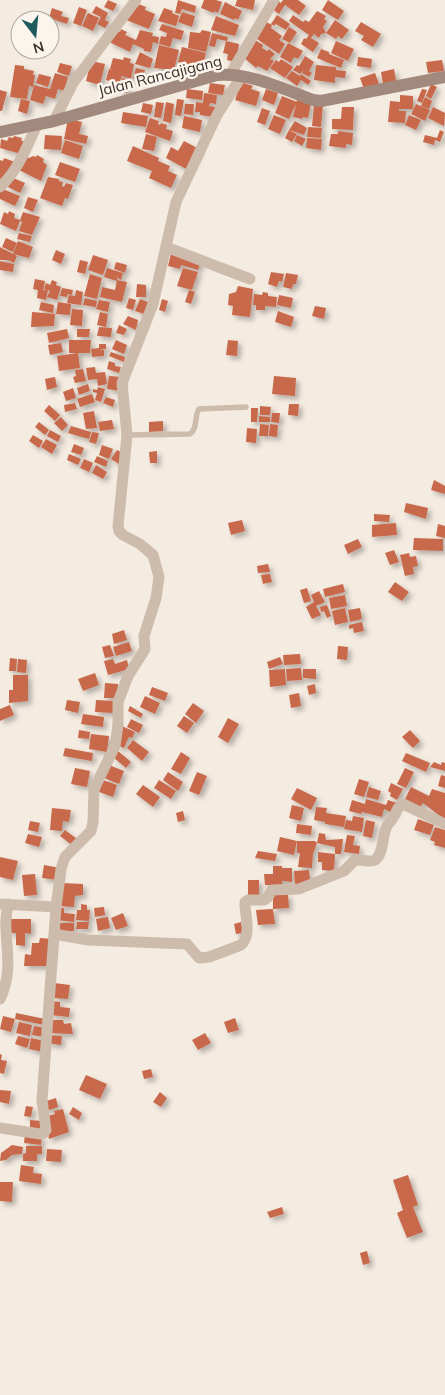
<svg xmlns="http://www.w3.org/2000/svg" width="445" height="1395" viewBox="0 0 445 1395" font-family="Mulish,sans-serif">
  <style>
    .building { fill: #c8694b; filter: url(#shadow) }
    .lines { fill: none; stroke-linecap: round; stroke-linejoin: round }
    .service { stroke: #cdbbac; stroke-width: 5.5 }
    .minor { stroke: #cdbbac; stroke-width: 11 }
    .secondary { stroke: #a18a7d; stroke-width: 12 }
    .labels { text-anchor: middle; stroke-width: 5; stroke-linejoin: round; paint-order: stroke }
    .street-label { font-size: 15px; fill: #3b302b; stroke: #fbf5ee }
  </style>
  <defs>
    <filter id="shadow"><feDropShadow dx="3.5" dy="3.5" stdDeviation="2.5" flood-color="#0004"/></filter>
  </defs>
  <rect width="100%" height="100%" fill="#f4ebe1"/>
  <!-- building -->
  <path class="building" d="M 108,0 L 117,4 L 113,11 L 104,7 Z
    M 178,0 L 196,6 L 195,13 L 182,9 L 180,14 L 175,13 Z
    M 204,0 L 216,0 L 222,2 L 218,13 L 214,11 L 214,13 L 201,8 Z
    M 237,0 L 255,0 L 253,10 L 235,6 Z
    M 276,0 L 281,3 L 283,0 L 298,0 L 306,6 L 299,15 L 285,5 L 279,14 L 271,8 Z
    M 328,0 L 344,11 L 338,20 L 322,10 Z
    M 225,2 L 242,11 L 238,20 L 235,18 L 234,20 L 220,14 Z
    M 136,3 L 146,7 L 145,10 L 155,14 L 149,29 L 126,20 Z
    M 96,6 L 108,13 L 105,20 L 109,22 L 105,28 L 97,24 L 101,17 L 92,13 Z
    M 79,7 L 87,10 L 81,26 L 73,23 Z
    M 52,8 L 63,12 L 61,16 L 69,18 L 67,24 L 49,18 Z
    M 164,8 L 173,11 L 172,13 L 179,16 L 176,26 L 158,21 Z
    M 317,11 L 326,16 L 324,19 L 327,21 L 323,27 L 326,33 L 321,34 L 319,38 L 314,34 L 311,38 L 319,43 L 313,52 L 301,44 L 304,38 L 306,39 L 309,35 L 289,21 L 293,15 L 303,22 L 305,20 L 309,22 Z
    M 182,12 L 195,16 L 192,27 L 178,22 Z
    M 88,13 L 99,18 L 93,31 L 82,26 Z
    M 277,15 L 290,24 L 286,30 L 276,24 L 274,26 L 271,24 Z
    M 216,16 L 239,25 L 235,36 L 211,30 Z
    M 335,20 L 349,30 L 342,39 L 338,36 L 336,39 L 326,33 Z
    M 264,21 L 272,25 L 271,28 L 282,36 L 279,40 L 285,44 L 279,54 L 257,39 Z
    M 361,22 L 381,34 L 373,47 L 361,40 L 364,36 L 355,31 Z
    M 162,24 L 184,31 L 181,40 L 173,38 L 170,47 L 159,44 L 161,36 L 166,37 L 167,33 L 159,30 Z
    M 289,27 L 297,32 L 290,43 L 282,39 Z
    M 115,29 L 120,32 L 121,29 L 127,32 L 125,35 L 136,40 L 140,30 L 153,33 L 152,36 L 159,37 L 158,44 L 153,42 L 151,52 L 144,51 L 144,49 L 133,44 L 130,52 L 109,42 Z
    M 202,30 L 211,32 L 206,52 L 188,48 L 190,32 L 200,33 Z
    M 212,33 L 228,37 L 227,41 L 217,39 L 215,47 L 209,46 Z
    M 255,40 L 263,45 L 262,48 L 267,51 L 269,49 L 275,54 L 270,59 L 274,61 L 267,71 L 258,66 L 256,68 L 243,57 Z
    M 226,41 L 239,44 L 236,62 L 227,60 L 228,54 L 223,53 Z
    M 336,41 L 354,49 L 348,61 L 331,53 Z
    M 288,43 L 303,51 L 298,59 L 294,57 L 291,63 L 280,57 Z
    M 159,45 L 179,50 L 174,70 L 154,68 Z
    M 182,47 L 206,53 L 202,68 L 178,62 Z
    M 321,49 L 329,52 L 329,54 L 344,60 L 341,68 L 317,58 Z
    M 140,52 L 153,59 L 150,68 L 135,64 Z
    M 305,56 L 314,62 L 309,71 L 312,73 L 309,77 L 302,73 L 304,70 L 300,74 L 293,70 L 297,65 L 299,66 Z
    M 124,57 L 131,59 L 130,63 L 134,64 L 131,79 L 122,76 L 123,73 L 119,84 L 106,80 L 109,69 L 116,71 L 110,69 L 113,58 L 123,60 Z
    M 358,57 L 372,59 L 371,68 L 357,66 Z
    M 281,59 L 293,67 L 285,78 L 270,68 L 276,60 L 279,62 Z
    M 442,60 L 444,71 L 428,73 L 426,62 Z
    M 91,61 L 105,64 L 100,85 L 86,81 Z
    M 60,63 L 72,66 L 69,76 L 57,72 Z
    M 15,65 L 24,66 L 24,69 L 34,71 L 33,75 L 35,75 L 33,87 L 29,86 L 27,99 L 10,97 Z
    M 316,65 L 336,67 L 336,70 L 346,71 L 345,78 L 335,77 L 335,83 L 314,80 Z
    M 136,68 L 145,70 L 142,81 L 133,78 Z
    M 394,69 L 396,81 L 383,84 L 381,72 Z
    M 292,71 L 300,76 L 301,74 L 311,81 L 308,85 L 301,80 L 297,86 L 286,78 Z
    M 55,73 L 68,77 L 64,91 L 58,89 L 55,99 L 46,96 L 43,104 L 30,100 L 34,85 L 50,89 Z
    M 375,73 L 379,84 L 364,89 L 360,78 Z
    M 39,74 L 51,77 L 48,87 L 36,83 Z
    M 122,78 L 130,80 L 127,93 L 119,91 Z
    M 241,82 L 253,86 L 251,89 L 260,92 L 256,106 L 235,100 Z
    M 210,83 L 225,85 L 223,95 L 208,93 Z
    M 431,84 L 437,87 L 431,99 L 426,96 Z
    M 187,89 L 203,91 L 202,100 L 186,98 Z
    M 266,89 L 278,93 L 274,105 L 262,100 Z
    M 422,89 L 427,90 L 422,103 L 417,101 Z
    M 0,90 L 7,92 L 2,111 L 0,111 Z
    M 204,93 L 217,95 L 216,104 L 210,103 L 209,106 L 215,107 L 214,117 L 200,115 L 200,112 L 195,112 L 196,102 L 203,103 Z
    M 400,95 L 413,96 L 413,109 L 399,109 L 399,111 L 406,111 L 405,123 L 388,122 L 390,101 L 400,102 Z
    M 282,96 L 297,102 L 289,119 L 275,113 Z
    M 425,97 L 432,101 L 429,109 L 421,106 Z
    M 21,99 L 30,101 L 27,114 L 18,111 Z
    M 177,99 L 184,100 L 181,116 L 175,115 Z
    M 297,100 L 311,103 L 308,118 L 303,117 L 302,119 L 293,117 Z
    M 156,102 L 164,103 L 161,118 L 154,117 Z
    M 166,102 L 174,104 L 171,123 L 163,121 Z
    M 143,103 L 153,105 L 151,114 L 141,112 Z
    M 185,104 L 194,104 L 193,115 L 184,114 Z
    M 416,104 L 430,110 L 425,121 L 411,114 Z
    M 314,105 L 323,105 L 321,127 L 312,126 Z
    M 342,107 L 354,107 L 353,130 L 332,129 L 332,119 L 341,119 Z
    M 433,107 L 445,113 L 444,126 L 428,118 Z
    M 262,108 L 270,111 L 265,125 L 257,122 Z
    M 123,112 L 148,116 L 146,127 L 121,123 Z
    M 274,115 L 286,120 L 280,134 L 268,129 Z
    M 409,115 L 421,120 L 416,130 L 405,125 Z
    M 184,116 L 202,120 L 200,132 L 182,128 Z
    M 150,118 L 159,121 L 158,124 L 160,125 L 161,123 L 167,125 L 166,129 L 173,131 L 170,141 L 145,132 Z
    M 68,119 L 82,122 L 79,134 L 88,136 L 86,144 L 64,139 Z
    M 295,121 L 307,128 L 304,135 L 289,130 Z
    M 308,127 L 322,128 L 321,138 L 307,137 Z
    M 289,130 L 297,134 L 292,142 L 285,138 Z
    M 440,130 L 444,132 L 440,142 L 435,140 L 434,145 L 423,142 L 425,135 L 437,138 Z
    M 338,131 L 353,133 L 352,145 L 346,144 L 346,148 L 329,146 L 331,134 L 338,134 Z
    M 146,134 L 157,137 L 154,151 L 142,149 Z
    M 45,135 L 62,136 L 61,150 L 44,149 Z
    M 297,135 L 306,139 L 302,146 L 294,141 Z
    M 14,136 L 22,138 L 21,140 L 25,143 L 21,154 L 0,148 L 1,139 L 7,141 L 9,137 L 13,138 Z
    M 307,138 L 322,139 L 321,150 L 306,148 Z
    M 65,140 L 83,146 L 79,159 L 61,153 Z
    M 184,141 L 199,149 L 188,170 L 166,158 L 171,147 L 178,151 Z
    M 133,146 L 159,158 L 158,161 L 170,166 L 168,171 L 177,175 L 171,188 L 149,178 L 152,171 L 127,161 Z
    M 37,155 L 44,159 L 43,162 L 47,165 L 41,181 L 19,170 L 25,157 L 29,158 L 33,156 L 36,157 Z
    M 4,158 L 15,162 L 0,184 L 0,160 L 3,161 Z
    M 60,162 L 80,169 L 75,182 L 55,175 Z
    M 11,177 L 25,183 L 20,193 L 6,186 Z
    M 48,177 L 59,179 L 59,181 L 63,182 L 62,186 L 64,187 L 66,183 L 73,185 L 68,199 L 65,198 L 62,206 L 40,198 Z
    M 0,188 L 20,196 L 15,206 L 0,199 Z
    M 28,197 L 38,200 L 33,212 L 24,208 Z
    M 9,211 L 15,214 L 14,218 L 20,220 L 23,212 L 40,217 L 32,235 L 19,231 L 22,222 L 20,221 L 16,231 L 0,224 L 4,212 L 8,214 Z
    M 19,233 L 32,236 L 30,242 L 17,239 Z
    M 6,238 L 17,243 L 13,252 L 2,247 Z
    M 18,241 L 33,247 L 29,258 L 13,254 Z
    M 0,247 L 17,256 L 14,263 L 8,260 L 0,260 Z
    M 56,250 L 65,254 L 61,264 L 52,260 Z
    M 171,253 L 201,261 L 198,270 L 181,265 L 180,269 L 168,266 Z
    M 93,255 L 108,260 L 103,275 L 88,270 Z
    M 80,260 L 88,262 L 85,274 L 77,272 Z
    M 0,261 L 14,264 L 13,272 L 0,270 Z
    M 116,262 L 127,265 L 125,273 L 114,269 Z
    M 107,268 L 123,273 L 121,280 L 118,278 L 118,275 L 117,281 L 104,277 Z
    M 183,268 L 198,272 L 192,290 L 177,286 Z
    M 271,272 L 284,274 L 282,282 L 279,281 L 277,287 L 268,284 Z
    M 286,273 L 298,275 L 296,284 L 293,284 L 292,289 L 283,287 Z
    M 90,274 L 102,278 L 97,299 L 84,296 Z
    M 35,279 L 45,281 L 43,292 L 44,290 L 48,290 L 46,300 L 37,298 L 38,290 L 33,289 Z
    M 52,280 L 57,282 L 56,285 L 61,287 L 57,300 L 47,297 L 50,291 L 44,289 L 46,283 L 50,285 Z
    M 117,280 L 127,282 L 122,302 L 100,297 L 102,287 L 115,290 Z
    M 137,284 L 146,285 L 146,297 L 136,297 Z
    M 238,286 L 253,289 L 250,317 L 232,315 L 233,306 L 228,305 L 229,294 L 236,292 Z
    M 62,288 L 73,290 L 72,295 L 68,294 L 67,297 L 60,296 Z
    M 76,290 L 83,292 L 81,305 L 67,303 L 69,295 L 75,296 Z
    M 189,290 L 195,292 L 191,304 L 185,302 Z
    M 263,292 L 268,293 L 268,296 L 277,297 L 276,307 L 265,306 L 265,310 L 256,310 L 256,305 L 253,305 L 254,294 L 262,295 Z
    M 279,295 L 293,298 L 291,308 L 277,305 Z
    M 85,298 L 97,301 L 96,307 L 83,305 Z
    M 129,298 L 136,300 L 133,310 L 126,308 Z
    M 140,299 L 148,302 L 144,314 L 135,311 Z
    M 162,299 L 168,301 L 165,312 L 159,310 Z
    M 99,300 L 110,302 L 108,312 L 96,309 Z
    M 41,302 L 54,305 L 53,313 L 39,310 Z
    M 58,302 L 71,304 L 70,315 L 56,314 Z
    M 315,306 L 326,308 L 324,319 L 312,316 Z
    M 72,309 L 83,310 L 82,326 L 70,325 Z
    M 278,311 L 294,317 L 291,327 L 275,322 Z
    M 32,312 L 55,314 L 54,326 L 31,327 Z
    M 100,312 L 108,314 L 106,327 L 97,325 Z
    M 128,316 L 138,320 L 136,330 L 123,324 Z
    M 119,325 L 127,329 L 124,335 L 116,333 Z
    M 99,327 L 112,328 L 111,337 L 97,336 Z
    M 67,329 L 69,338 L 49,343 L 47,333 Z
    M 77,329 L 90,329 L 89,337 L 77,337 Z
    M 69,340 L 91,340 L 90,353 L 69,353 Z
    M 116,340 L 127,345 L 124,354 L 112,349 Z
    M 228,340 L 238,341 L 237,356 L 226,355 Z
    M 61,343 L 63,352 L 50,355 L 48,345 Z
    M 99,344 L 106,344 L 106,349 L 99,350 L 104,350 L 104,356 L 92,357 L 91,349 L 99,348 Z
    M 111,352 L 125,357 L 124,362 L 109,356 Z
    M 78,353 L 80,368 L 59,371 L 57,356 Z
    M 109,361 L 115,363 L 115,366 L 121,367 L 119,373 L 107,369 Z
    M 95,367 L 96,373 L 105,372 L 107,384 L 98,386 L 97,379 L 88,380 L 86,368 Z
    M 83,369 L 86,381 L 75,383 L 73,377 L 76,376 L 75,370 Z
    M 109,376 L 122,377 L 120,391 L 107,389 Z
    M 274,376 L 296,378 L 295,396 L 272,394 Z
    M 55,377 L 57,387 L 47,390 L 45,379 Z
    M 88,384 L 90,391 L 79,395 L 77,388 Z
    M 98,387 L 105,389 L 101,402 L 95,400 L 97,393 L 93,392 L 93,389 L 97,390 Z
    M 73,388 L 76,398 L 66,401 L 63,392 Z
    M 92,394 L 95,402 L 80,407 L 77,399 Z
    M 106,397 L 115,400 L 113,407 L 103,403 Z
    M 75,403 L 77,409 L 65,412 L 64,405 Z
    M 289,404 L 299,404 L 298,416 L 288,415 Z
    M 49,405 L 60,415 L 55,421 L 44,411 Z
    M 260,406 L 271,407 L 270,415 L 260,415 Z
    M 251,408 L 258,408 L 257,422 L 251,422 Z
    M 94,411 L 97,428 L 86,429 L 83,413 Z
    M 272,413 L 280,413 L 279,423 L 271,422 Z
    M 259,416 L 270,417 L 270,422 L 259,422 Z
    M 61,417 L 68,425 L 62,431 L 54,423 Z
    M 112,420 L 114,429 L 100,431 L 98,422 Z
    M 163,421 L 163,431 L 149,432 L 149,422 Z
    M 39,422 L 49,430 L 45,435 L 35,427 Z
    M 260,424 L 269,425 L 268,436 L 259,436 Z
    M 270,424 L 278,425 L 277,437 L 269,436 Z
    M 71,426 L 91,432 L 89,439 L 68,433 Z
    M 247,428 L 257,429 L 256,443 L 246,442 Z
    M 50,430 L 61,436 L 58,442 L 47,436 Z
    M 92,432 L 99,433 L 96,444 L 89,442 Z
    M 33,435 L 43,441 L 39,448 L 29,441 Z
    M 46,439 L 57,445 L 52,454 L 41,447 Z
    M 74,444 L 84,448 L 81,455 L 71,452 Z
    M 102,445 L 113,449 L 109,459 L 99,455 Z
    M 117,450 L 125,454 L 119,464 L 111,459 Z
    M 157,451 L 157,463 L 150,463 L 149,452 Z
    M 69,454 L 81,459 L 78,465 L 67,460 Z
    M 97,456 L 108,461 L 106,467 L 94,462 Z
    M 84,459 L 93,463 L 89,472 L 80,468 Z
    M 96,465 L 107,472 L 103,479 L 92,473 Z
    M 434,480 L 445,486 L 445,494 L 431,490 Z
    M 406,503 L 428,508 L 426,519 L 404,512 Z
    M 374,514 L 390,515 L 389,522 L 374,521 Z
    M 242,520 L 245,531 L 231,535 L 228,523 Z
    M 396,523 L 397,535 L 372,537 L 372,525 Z
    M 438,524 L 445,526 L 445,538 L 436,536 Z
    M 414,538 L 443,539 L 443,551 L 413,550 Z
    M 358,539 L 362,547 L 348,554 L 344,545 Z
    M 394,550 L 399,562 L 390,565 L 385,553 Z
    M 409,553 L 410,557 L 416,556 L 418,566 L 413,567 L 414,574 L 405,576 L 400,555 Z
    M 268,564 L 270,572 L 258,573 L 257,566 Z
    M 270,574 L 272,582 L 263,584 L 261,575 Z
    M 395,582 L 409,592 L 402,601 L 388,592 Z
    M 343,584 L 345,592 L 325,597 L 323,589 Z
    M 307,588 L 311,601 L 304,603 L 300,590 Z
    M 319,591 L 325,602 L 316,606 L 321,615 L 312,619 L 306,607 L 314,602 L 311,595 Z
    M 345,595 L 347,606 L 331,609 L 329,598 Z
    M 327,605 L 331,616 L 327,618 L 324,611 L 321,612 L 320,607 Z
    M 345,608 L 348,622 L 335,625 L 332,611 Z
    M 360,608 L 362,619 L 350,622 L 348,610 Z
    M 362,622 L 364,631 L 354,633 L 353,628 L 349,629 L 349,625 Z
    M 124,630 L 127,640 L 114,644 L 112,634 Z
    M 129,642 L 132,651 L 116,656 L 113,647 Z
    M 110,645 L 114,656 L 105,658 L 102,647 Z
    M 338,646 L 348,647 L 347,660 L 337,659 Z
    M 300,654 L 301,664 L 284,665 L 283,655 Z
    M 280,657 L 283,664 L 269,669 L 267,662 Z
    M 10,658 L 17,659 L 16,671 L 9,671 Z
    M 18,659 L 27,660 L 26,673 L 17,672 Z
    M 113,659 L 115,664 L 127,660 L 129,669 L 108,675 L 104,661 Z
    M 301,668 L 302,680 L 287,681 L 286,669 Z
    M 285,669 L 286,685 L 270,687 L 269,670 Z
    M 303,669 L 316,669 L 316,679 L 303,678 Z
    M 95,673 L 99,685 L 83,691 L 78,679 Z
    M 13,675 L 28,675 L 28,701 L 9,703 L 9,690 L 13,690 Z
    M 105,683 L 118,684 L 117,698 L 104,698 Z
    M 315,684 L 316,693 L 309,695 L 307,686 Z
    M 152,687 L 168,693 L 165,701 L 149,695 Z
    M 299,693 L 301,706 L 291,708 L 289,695 Z
    M 145,696 L 160,703 L 155,714 L 140,707 Z
    M 67,700 L 80,702 L 78,713 L 65,710 Z
    M 96,700 L 115,701 L 114,713 L 95,712 Z
    M 193,703 L 204,711 L 196,723 L 185,714 Z
    M 10,705 L 14,715 L 0,721 L 0,709 Z
    M 130,706 L 143,714 L 141,718 L 128,711 Z
    M 83,714 L 104,717 L 103,727 L 81,724 Z
    M 184,716 L 194,723 L 187,733 L 177,726 Z
    M 228,718 L 239,724 L 228,743 L 218,737 Z
    M 131,719 L 143,725 L 139,733 L 127,727 Z
    M 122,726 L 135,732 L 132,738 L 129,737 L 124,748 L 116,745 Z
    M 79,730 L 90,732 L 89,739 L 78,738 Z
    M 410,730 L 420,741 L 413,748 L 402,737 Z
    M 91,734 L 109,736 L 107,752 L 89,749 Z
    M 133,740 L 149,752 L 142,761 L 127,748 Z
    M 65,748 L 93,753 L 92,761 L 63,756 Z
    M 118,751 L 131,762 L 126,768 L 113,757 Z
    M 181,752 L 190,758 L 181,774 L 171,769 Z
    M 406,753 L 430,763 L 426,772 L 402,761 Z
    M 434,762 L 441,765 L 442,762 L 445,763 L 445,771 L 430,767 Z
    M 109,765 L 124,771 L 119,784 L 104,778 Z
    M 75,768 L 90,771 L 87,787 L 71,784 Z
    M 405,768 L 414,772 L 406,788 L 397,784 Z
    M 168,772 L 183,782 L 178,791 L 163,780 Z
    M 197,772 L 207,776 L 199,795 L 189,791 Z
    M 441,775 L 445,776 L 445,788 L 438,786 Z
    M 359,779 L 369,782 L 364,797 L 354,794 Z
    M 103,780 L 117,785 L 113,797 L 99,792 Z
    M 159,780 L 176,791 L 171,799 L 154,788 Z
    M 391,783 L 403,789 L 397,800 L 390,796 L 391,793 L 388,791 Z
    M 143,785 L 160,797 L 153,807 L 136,794 Z
    M 369,787 L 381,791 L 378,800 L 366,797 Z
    M 411,787 L 429,796 L 432,789 L 445,793 L 445,820 L 423,803 L 420,807 L 405,799 Z
    M 297,788 L 317,798 L 311,810 L 291,799 Z
    M 366,799 L 386,805 L 388,800 L 397,803 L 394,814 L 384,809 L 382,817 L 362,812 L 361,814 L 349,811 L 352,800 L 365,804 Z
    M 292,805 L 304,808 L 301,821 L 289,818 Z
    M 316,807 L 327,808 L 326,813 L 346,816 L 344,827 L 325,824 L 325,822 L 314,820 Z
    M 52,808 L 71,810 L 69,822 L 63,821 L 62,831 L 50,830 Z
    M 183,811 L 185,820 L 178,822 L 176,813 Z
    M 353,816 L 364,818 L 362,832 L 344,829 L 346,820 L 352,821 Z
    M 418,819 L 434,825 L 430,835 L 414,830 Z
    M 366,820 L 375,822 L 372,838 L 363,836 Z
    M 30,821 L 40,823 L 38,832 L 28,830 Z
    M 297,824 L 312,826 L 311,835 L 296,833 Z
    M 435,827 L 445,830 L 445,848 L 434,845 L 435,842 L 430,840 Z
    M 65,830 L 77,839 L 72,845 L 60,836 Z
    M 319,833 L 325,834 L 326,840 L 343,839 L 341,854 L 335,854 L 334,871 L 322,870 L 322,862 L 318,862 L 318,852 L 335,854 L 335,847 L 317,843 Z
    M 28,834 L 42,837 L 39,847 L 25,843 Z
    M 347,835 L 355,836 L 353,845 L 360,846 L 359,854 L 344,852 Z
    M 280,837 L 297,841 L 315,841 L 317,843 L 313,854 L 312,868 L 298,867 L 300,853 L 297,853 L 297,841 L 294,855 L 277,851 Z
    M 258,851 L 277,854 L 275,861 L 255,858 Z
    M 0,857 L 18,861 L 13,880 L 0,877 Z
    M 44,865 L 60,868 L 58,880 L 42,878 Z
    M 273,866 L 282,866 L 282,868 L 292,868 L 292,882 L 282,881 L 282,885 L 265,885 L 264,874 L 273,874 Z
    M 309,870 L 310,880 L 295,885 L 294,871 Z
    M 35,874 L 37,895 L 24,896 L 22,875 Z
    M 248,880 L 259,880 L 259,897 L 248,897 Z
    M 62,883 L 83,884 L 83,895 L 75,896 L 74,907 L 58,906 Z
    M 288,894 L 289,908 L 273,909 L 273,895 Z
    M 81,904 L 87,905 L 87,910 L 90,910 L 89,921 L 76,920 L 77,910 L 81,910 Z
    M 104,907 L 105,915 L 95,917 L 94,908 Z
    M 57,908 L 64,908 L 64,913 L 75,914 L 74,922 L 57,920 Z
    M 273,909 L 275,924 L 258,925 L 256,910 Z
    M 123,913 L 128,926 L 116,930 L 111,918 Z
    M 108,917 L 110,928 L 98,931 L 96,919 Z
    M 9,919 L 31,919 L 31,934 L 25,933 L 25,946 L 16,945 L 16,933 L 8,933 Z
    M 77,922 L 89,922 L 88,929 L 76,929 Z
    M 241,922 L 243,933 L 236,934 L 234,924 Z
    M 60,923 L 74,923 L 74,931 L 60,931 Z
    M 40,938 L 53,939 L 49,966 L 24,966 L 25,954 L 31,955 L 32,943 L 39,943 Z
    M 54,983 L 70,985 L 68,999 L 53,998 Z
    M 52,1001 L 60,1002 L 60,1007 L 70,1008 L 69,1017 L 50,1015 Z
    M 16,1013 L 45,1019 L 44,1025 L 15,1019 Z
    M 3,1016 L 15,1019 L 11,1032 L 0,1029 Z
    M 235,1018 L 239,1030 L 228,1033 L 224,1022 Z
    M 50,1020 L 63,1020 L 64,1024 L 71,1023 L 73,1034 L 49,1033 Z
    M 19,1022 L 32,1025 L 30,1036 L 16,1033 Z
    M 34,1026 L 46,1028 L 44,1037 L 32,1035 Z
    M 205,1033 L 211,1043 L 198,1050 L 192,1040 Z
    M 48,1035 L 62,1036 L 61,1045 L 47,1043 Z
    M 18,1036 L 30,1039 L 27,1048 L 15,1044 Z
    M 31,1038 L 45,1041 L 43,1052 L 29,1049 Z
    M 0,1054 L 2,1055 L 1,1060 L 7,1061 L 4,1074 L 0,1073 Z
    M 151,1069 L 153,1077 L 144,1079 L 142,1071 Z
    M 86,1075 L 107,1084 L 100,1099 L 79,1090 Z
    M 0,1090 L 11,1091 L 9,1104 L 0,1102 Z
    M 160,1092 L 167,1098 L 161,1107 L 153,1102 Z
    M 56,1098 L 58,1107 L 46,1111 L 43,1102 Z
    M 26,1106 L 33,1107 L 31,1117 L 24,1116 Z
    M 73,1107 L 82,1113 L 79,1120 L 69,1114 Z
    M 63,1109 L 69,1132 L 49,1139 L 44,1117 L 55,1114 L 54,1111 Z
    M 30,1120 L 42,1121 L 41,1131 L 30,1131 Z
    M 25,1134 L 42,1136 L 41,1145 L 24,1143 Z
    M 12,1145 L 23,1147 L 22,1154 L 12,1155 L 6,1160 L 0,1161 L 1,1153 Z
    M 26,1146 L 42,1146 L 42,1154 L 37,1154 L 37,1161 L 23,1161 L 23,1154 L 26,1153 Z
    M 47,1149 L 62,1150 L 61,1162 L 46,1161 Z
    M 21,1165 L 34,1167 L 33,1173 L 42,1174 L 41,1184 L 19,1181 Z
    M 408,1175 L 418,1205 L 413,1207 L 423,1232 L 407,1238 L 397,1213 L 403,1210 L 393,1180 Z
    M 0,1182 L 13,1182 L 12,1202 L 0,1201 Z
    M 282,1207 L 284,1214 L 270,1218 L 267,1212 Z
    M 367,1251 L 370,1263 L 363,1265 L 360,1253 Z"/>
  <g class="lines">
    <!-- service -->
    <path class="service" d="M 127,435 L 190,434 C 198,429 194,416 199,409 L 246,407"/>
    <!-- minor -->
    <path class="minor" d="M 231,73 L 274,0
      M 54,121 L 73,83 L 136,0
      M 0,187 C 18,171 27,146 37,125
      M 166,247 L 250,279
      M 0,904 L 56,907
      M 54,934 L 88,940 L 187,944 L 199,958 L 209,957 L 241,945 C 251,936 246,918 245,906 L 245,902 L 248,900 L 264,900 L 268,897 L 272,890 L 299,889 L 344,871 L 355,860 C 361,859 370,863 375,860 C 384,854 382,835 387,826 C 389,822 393,820 394,816 C 397,811 397,807 403,804 L 445,824
      M 0,999 C 12,974 7,955 6,928 C 5,921 7,912 8,904
      M 0,1128 L 40,1134 L 44,1133 L 46,1130 L 42,1100 L 56,907 L 61,869 L 65,857 L 91,831 L 93,822 L 94,789 L 115,746 L 118,725 L 118,702 L 128,676 L 145,649 L 144,636 L 156,598 L 159,577 L 153,555 L 140,544 L 123,535 L 119,531 L 118,526 L 127,435 L 122,383 L 153,304 L 176,202 L 217,115 L 241,77"/>
    <!-- secondary -->
    <path class="secondary" d="M 0,132 L 54,121 L 217,75 C 249,72 283,89 313,100 L 321,101 L 445,77"/>
  </g>
  <g class="labels">
    <!-- street labels -->
    <g class="street-label">
      <text transform="translate(160 76) rotate(-14)" y="5">Jalan Rancajigang</text>
    </g>
  </g>
  <!-- north arrow -->
  <g transform="translate(35 35) rotate(164)"><circle r="24" fill="#fbf5ee" stroke="#aea6a0"/>
  <path d="M0-4L9 19L0 12L-9 19Z" fill="#1f5a5e"/>
  <text y="-8" font-size="14" font-weight="bold" text-anchor="middle" fill="#3b302b">N</text>
  </g>
</svg>
